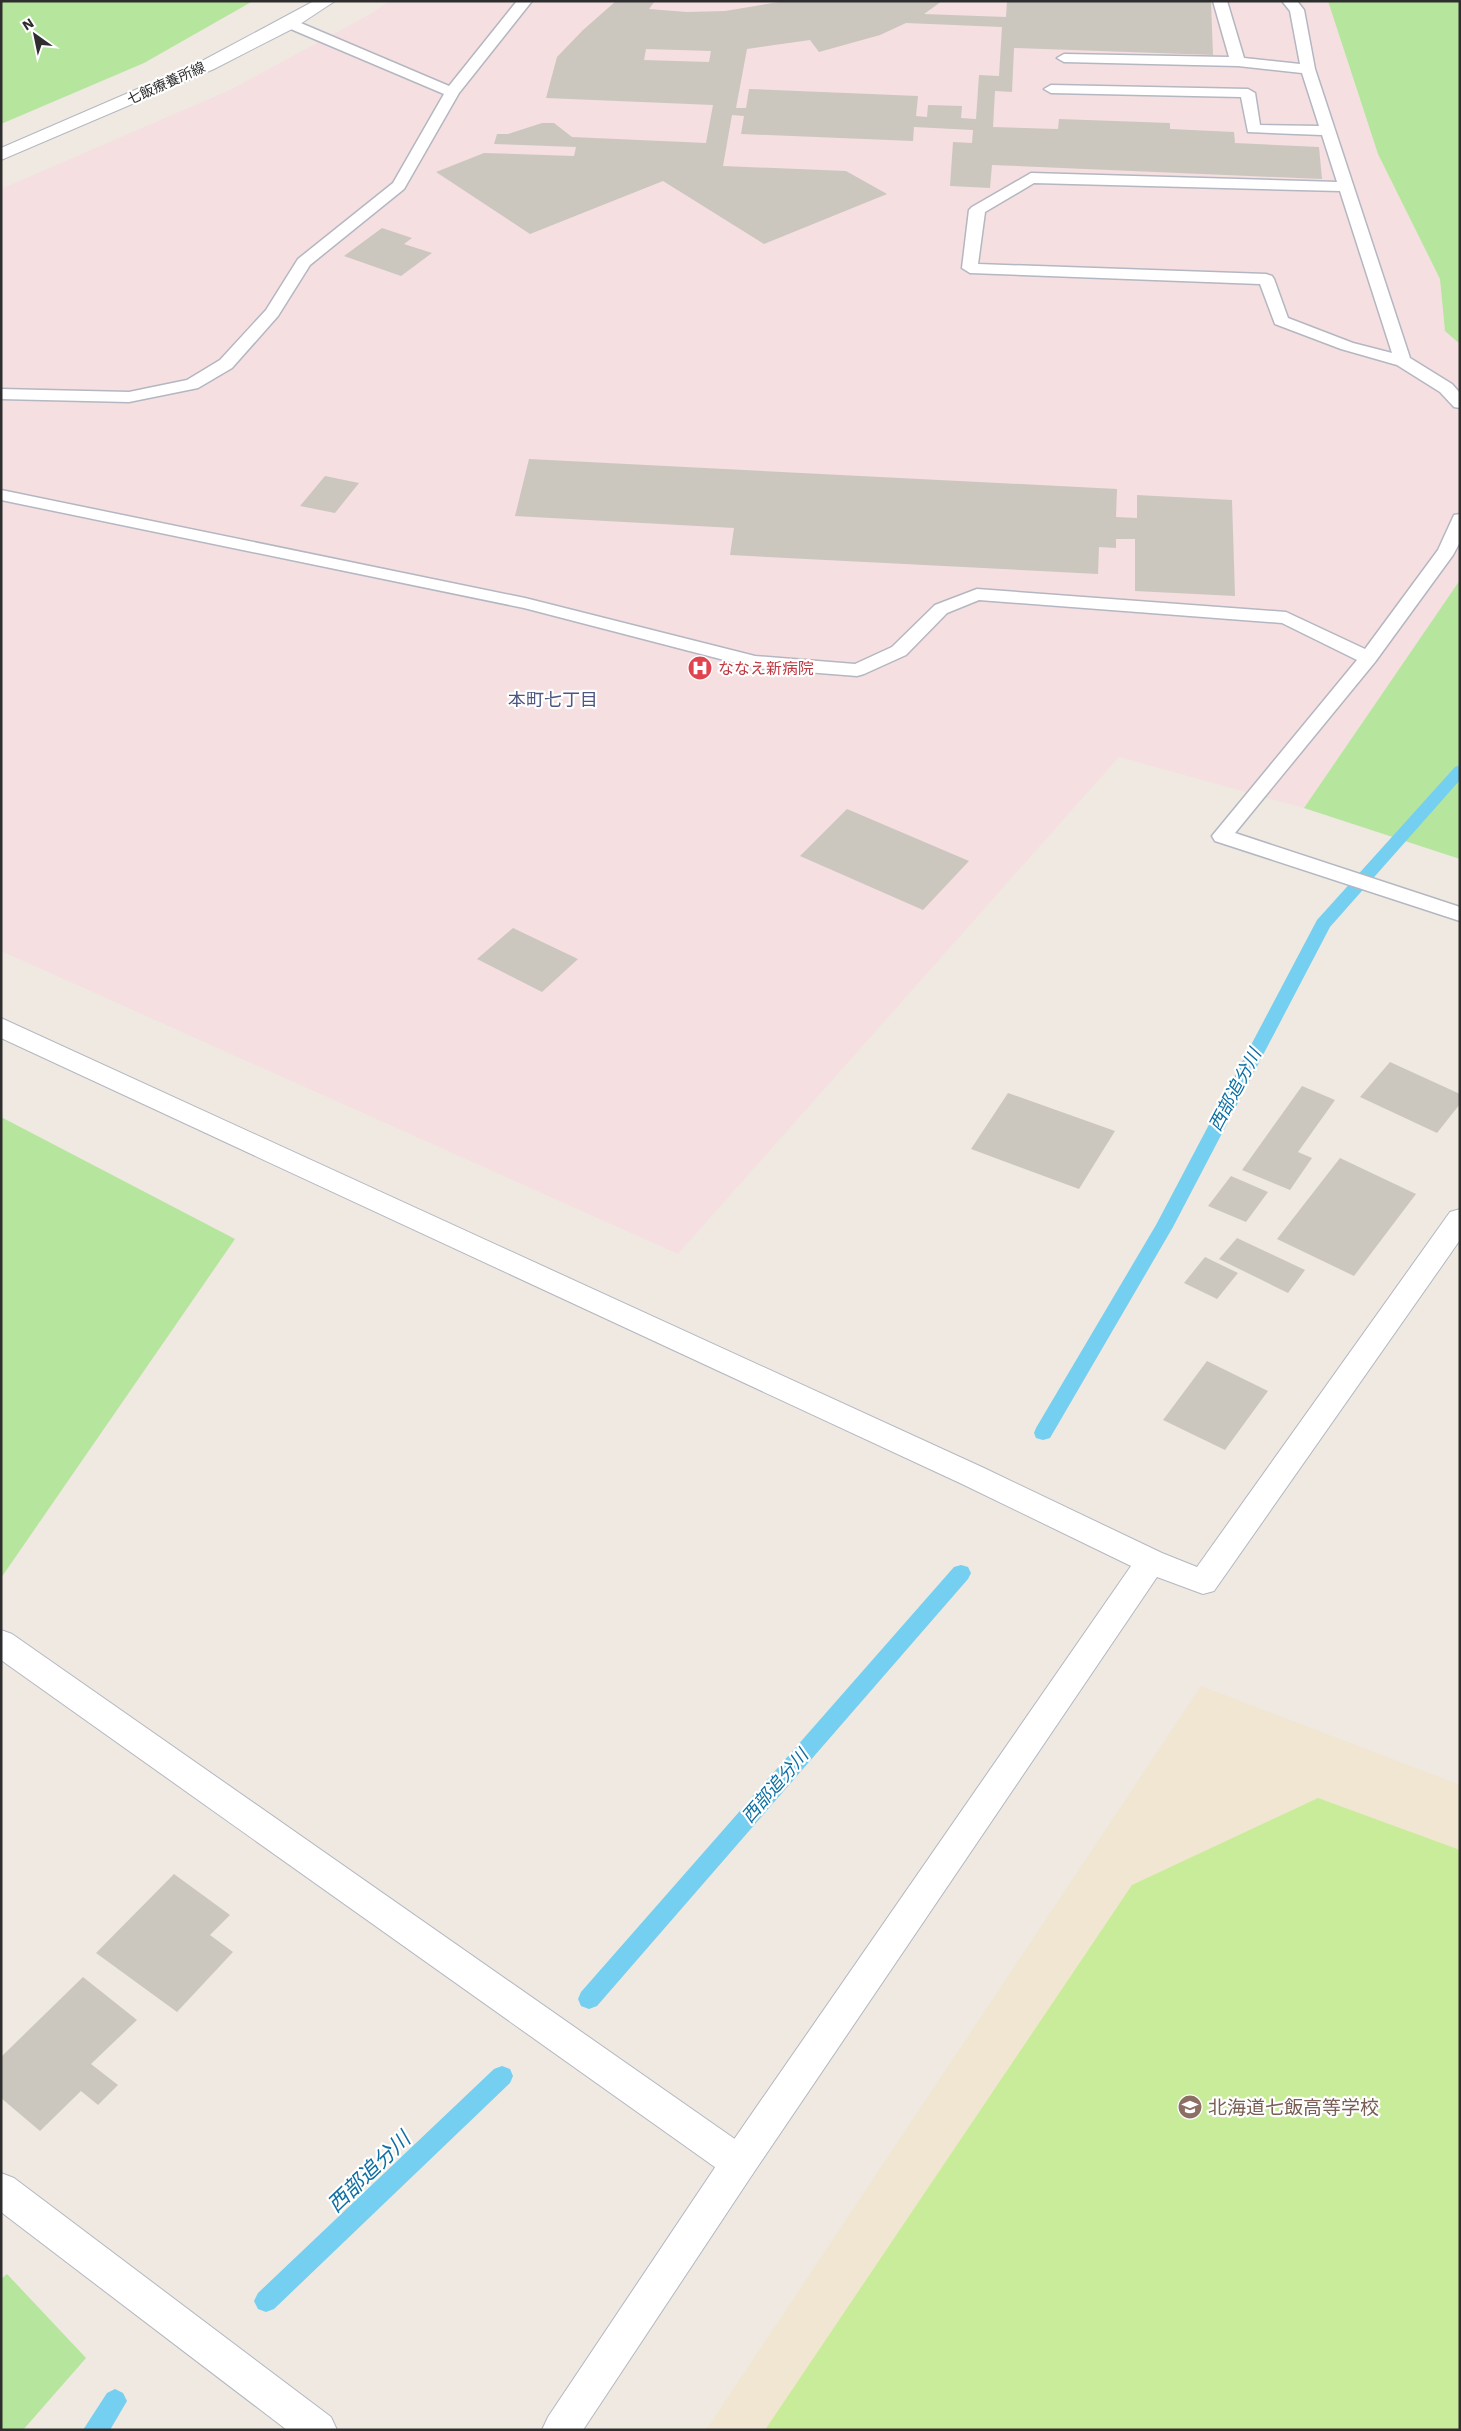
<svg xmlns="http://www.w3.org/2000/svg" width="1461" height="2431" viewBox="0 0 1461 2431" font-family="'Work Sans','Noto Sans JP',sans-serif">
  <style>
    .education { fill: #f0e6d1 }
    .medical { fill: #f5dfe0 }
    .green { fill: #b6e59e }
    .pitch { fill: #c9ec9a }
    .lines { fill: none; stroke-linecap: round; stroke-linejoin: round }
    .stream { fill: #75cff0; fill-rule: evenodd }
    .building { fill: #cbc7bf; fill-rule: evenodd }
    .service-casing { stroke: #b4b7c1; stroke-width: 3 }
    .minor-casing { stroke: #b4b7c1; stroke-width: 2 }
    .tertiary-casing { stroke: #b4b7c1; stroke-width: 2 }
    .secondary-casing { stroke: #b4b7c1; stroke-width: 2 }
    .service { fill: #fff; fill-rule: evenodd }
    .minor { fill: #fff; fill-rule: evenodd }
    .tertiary { fill: #fff; fill-rule: evenodd }
    .secondary { fill: #fff; fill-rule: evenodd }
    .labels { text-anchor: middle; stroke-width: 4.5; stroke-linejoin: round; paint-order: stroke }
    .far-street-label { font-size: 14px; fill: #2e2e2e; stroke: #fff }
    .health-label { font-size: 16px; fill: #be3a42; stroke: #fff; text-anchor: start }
    .neighbourhood-label { font-size: 18px; fill: #4d5680; stroke: #fff }
    .water-label { font-size: 18px; font-style: italic; fill: #0d6fa3; stroke: #fff }
    .near-education-label { font-size: 19px; fill: #785e54; stroke: #fff; text-anchor: start }
    .near-water-label { font-size: 21px; font-style: italic; fill: #0d6fa3; stroke: #fff }
  </style>
  <rect width="100%" height="100%" fill="#efe9e1"/>
  <!-- education -->
  <path class="education" d="M 1201,1686 L 1460,1785 L 1460,2430 L 706,2430 Z"/>
  <!-- medical -->
  <path class="medical" d="M 389,1 L 1328,1 L 1378,154 L 1440,279 L 1445,331 L 1460,344 L 1460,580 L 1304,808 L 1119,757 L 678,1254 L 1,951 L 1,189 L 230,90 L 369,15 Z"/>
  <!-- green -->
  <path class="green" d="M 1,1 L 253,1 L 144,63 L 1,124 Z
    M 1328,1 L 1460,1 L 1460,344 L 1445,331 L 1440,279 L 1378,154 Z
    M 1460,580 L 1460,859 L 1304,808 Z
    M 1,1117 L 235,1239 L 1,1578 Z
    M 7,2274 L 86,2358 L 23,2430 L 1,2430 L 1,2279 Z"/>
  <!-- pitch -->
  <path class="pitch" d="M 1318,1798 L 1460,1850 L 1460,2430 L 765,2430 L 1132,1885 Z"/>
  <g class="lines">
    <!-- stream -->
    <path class="stream" d="M 1460,765 L 1460,780 L 1330,927 L 1173,1227 L 1050,1438 L 1043,1440 L 1036,1438 L 1034,1433 L 1036,1428 L 1156,1225 L 1317,920 L 1455,767 Z
      M 961,1565 L 968,1567 L 971,1573 L 968,1579 L 597,2006 L 589,2009 L 581,2006 L 578,1999 L 581,1992 L 954,1567 Z
      M 502,2066 L 510,2069 L 513,2076 L 510,2083 L 274,2309 L 266,2312 L 258,2309 L 254,2301 L 258,2293 L 494,2069 Z
      M 115,2389 L 123,2393 L 127,2401 L 110,2430 L 83,2430 L 107,2393 Z"/>
  </g>
  <!-- building -->
  <path class="building" d="M 616,1 L 655,1 L 649,9 L 687,12 L 725,11 L 785,1 L 942,1 L 924,14 L 1006,17 L 1007,1 L 1211,1 L 1213,55 L 1014,48 L 1012,92 L 995,91 L 993,127 L 1058,129 L 1059,119 L 1170,123 L 1170,129 L 1234,132 L 1235,143 L 1319,147 L 1322,179 L 992,165 L 990,188 L 950,186 L 953,142 L 972,143 L 973,130 L 914,127 L 913,141 L 741,134 L 744,116 L 732,115 L 723,166 L 846,171 L 887,194 L 764,244 L 663,181 L 530,234 L 436,172 L 484,153 L 574,156 L 576,147 L 494,144 L 497,134 L 508,134 L 542,123 L 554,123 L 572,137 L 706,143 L 713,105 L 546,98 L 557,57 L 583,30 ZM 906,23 L 1002,27 L 999,76 L 979,75 L 976,119 L 961,118 L 962,106 L 928,105 L 927,117 L 916,116 L 918,96 L 749,89 L 746,108 L 736,108 L 747,49 L 810,40 L 819,52 L 880,35 ZM 646,49 L 711,51 L 709,62 L 644,60 Z
    M 382,228 L 412,238 L 404,244 L 432,253 L 401,276 L 344,256 Z
    M 529,459 L 1117,489 L 1116,517 L 1137,518 L 1137,495 L 1232,500 L 1235,596 L 1135,591 L 1135,539 L 1116,539 L 1116,548 L 1099,547 L 1098,574 L 730,555 L 734,528 L 515,516 Z
    M 325,476 L 359,483 L 335,513 L 300,506 Z
    M 847,809 L 969,861 L 923,910 L 800,856 Z
    M 513,928 L 578,959 L 542,992 L 477,959 Z
    M 1390,1062 L 1460,1094 L 1460,1104 L 1437,1133 L 1360,1097 Z
    M 1302,1086 L 1335,1100 L 1298,1152 L 1312,1158 L 1290,1190 L 1242,1170 Z
    M 1008,1093 L 1115,1131 L 1079,1189 L 971,1149 Z
    M 1340,1158 L 1416,1194 L 1354,1276 L 1277,1239 Z
    M 1231,1176 L 1268,1192 L 1246,1222 L 1208,1206 Z
    M 1237,1238 L 1305,1270 L 1288,1293 L 1219,1259 Z
    M 1205,1257 L 1238,1273 L 1217,1299 L 1184,1283 Z
    M 1207,1361 L 1268,1391 L 1225,1450 L 1163,1420 Z
    M 174,1874 L 230,1915 L 210,1935 L 233,1952 L 177,2012 L 96,1953 Z
    M 83,1977 L 137,2020 L 91,2064 L 118,2085 L 98,2105 L 81,2091 L 40,2131 L 1,2098 L 1,2057 Z"/>
  <g class="lines">
    <defs>
      <path id="service" d="M 517,1 L 532,1 L 459,93 L 404,189 L 310,265 L 278,316 L 232,368 L 198,388 L 129,402 L 1,399 L 1,389 L 129,392 L 187,380 L 220,360 L 266,310 L 298,259 L 393,183 L 444,94 L 286,27 L 284,24 L 286,21 L 296,21 L 449,86 Z
        M 1213,1 L 1227,1 L 1244,58 L 1300,64 L 1290,11 L 1282,1 L 1297,1 L 1304,10 L 1315,69 L 1410,358 L 1452,384 L 1460,393 L 1460,408 L 1454,407 L 1440,392 L 1397,365 L 1341,349 L 1275,324 L 1260,284 L 970,273 L 962,268 L 969,210 L 972,207 L 1031,173 L 1337,182 L 1322,135 L 1248,132 L 1241,97 L 1051,93 L 1044,89 L 1051,85 L 1248,89 L 1255,93 L 1260,125 L 1319,126 L 1302,73 L 1238,66 L 1064,62 L 1057,58 L 1064,54 L 1229,57 ZM 1034,183 L 1340,191 L 1392,353 L 1353,343 L 1288,318 L 1274,279 L 1272,276 L 1266,274 L 978,264 L 985,212 Z
        M 1,490 L 525,598 L 755,656 L 855,664 L 892,647 L 935,605 L 977,589 L 1286,612 L 1365,649 L 1438,550 L 1454,515 L 1460,514 L 1460,542 L 1453,555 L 1375,662 L 1235,833 L 1460,907 L 1460,921 L 1215,841 L 1212,836 L 1357,660 L 1282,623 L 979,600 L 947,613 L 906,655 L 864,674 L 857,676 L 755,668 L 524,608 L 1,500 Z"/>
      <path id="minor" d="M 1,1630 L 12,1634 L 752,2151 L 757,2163 L 752,2175 L 739,2180 L 726,2175 L 1,1660 Z
        M 1,2173 L 14,2178 L 331,2417 L 337,2430 L 287,2430 L 1,2212 Z"/>
      <path id="tertiary" d="M 1,1018 L 984,1468 L 1162,1553 L 1197,1567 L 1450,1212 L 1460,1209 L 1460,1240 L 1214,1591 L 1203,1594 L 1157,1577 L 752,2175 L 583,2430 L 542,2430 L 548,2417 L 726,2151 L 1131,1566 L 962,1484 L 1,1038 Z"/>
      <path id="secondary" d="M 314,1 L 335,1 L 294,28 L 214,69 L 1,160 L 1,148 L 202,61 Z"/>
    </defs>
    <!-- service casing -->
    <use href="#service" class="service-casing"/>
    <!-- minor casing -->
    <use href="#minor" class="minor-casing"/>
    <!-- tertiary casing -->
    <use href="#tertiary" class="tertiary-casing"/>
    <!-- secondary casing -->
    <use href="#secondary" class="secondary-casing"/>
    <!-- service -->
    <use href="#service" class="service"/>
    <!-- minor -->
    <use href="#minor" class="minor"/>
    <!-- tertiary -->
    <use href="#tertiary" class="tertiary"/>
    <!-- secondary -->
    <use href="#secondary" class="secondary"/>
  </g>
  <!-- icons -->
  <defs>
    <symbol id="hospital-disc" viewBox="-11 -11 22 22"><circle r="9.5" fill="#e0444e" stroke="#fff"/><path d="M-5-5h3v3.5h4V-5h3V5h-3V1.5h-4V5h-3Z" fill="#fff"/></symbol>
    <symbol id="school-disc" viewBox="-11 -11 22 22"><circle r="9.5" fill="#8d6e63" stroke="#fff"/><path d="M0-5L7-2L0 1L-7-2ZM-4 1L0 2.5L4 1V4Q0 6-4 4Z" fill="#fff"/></symbol>
  </defs>
  <g fill-rule="evenodd">
    <use href="#hospital-disc" x="686" y="654" width="28" height="28"/>
    <use href="#school-disc" x="1176" y="2093" width="28" height="28"/>
  </g>
  <g class="labels">
    <!-- far-street labels -->
    <g class="far-street-label">
      <text transform="translate(166 83) rotate(-24)" y="5">七飯療養所線</text>
    </g>
    <!-- health labels -->
    <g class="health-label">
      <text x="718" y="674">ななえ新病院</text>
    </g>
    <!-- neighbourhood labels -->
    <g class="neighbourhood-label">
      <text x="553" y="706">本町七丁目</text>
    </g>
    <!-- water labels -->
    <g class="water-label">
      <text transform="translate(1235 1090) rotate(-62)" y="6">西部追分川</text>
      <text transform="translate(775 1786) rotate(-49)" y="6">西部追分川</text>
    </g>
    <!-- near-education labels -->
    <g class="near-education-label">
      <text x="1208" y="2114">北海道七飯高等学校</text>
    </g>
    <!-- near-water labels -->
    <g class="near-water-label">
      <text transform="translate(369 2172) rotate(-44)" y="7">西部追分川</text>
    </g>
  </g>
  <!-- border -->
  <rect width="1461" height="2431" fill="none" stroke="#2e2e2e" stroke-width="5"/>
  <!-- north arrow -->
  <g transform="translate(35 35) rotate(327)" stroke="#ffffff" stroke-width="4" paint-order="stroke">
  <path d="M0-4L9 19L0 12L-9 19Z" fill="#2e2e2e"/>
  <text y="-8" font-size="14" font-weight="bold" text-anchor="middle" fill="#2e2e2e">N</text>
  </g>
</svg>
